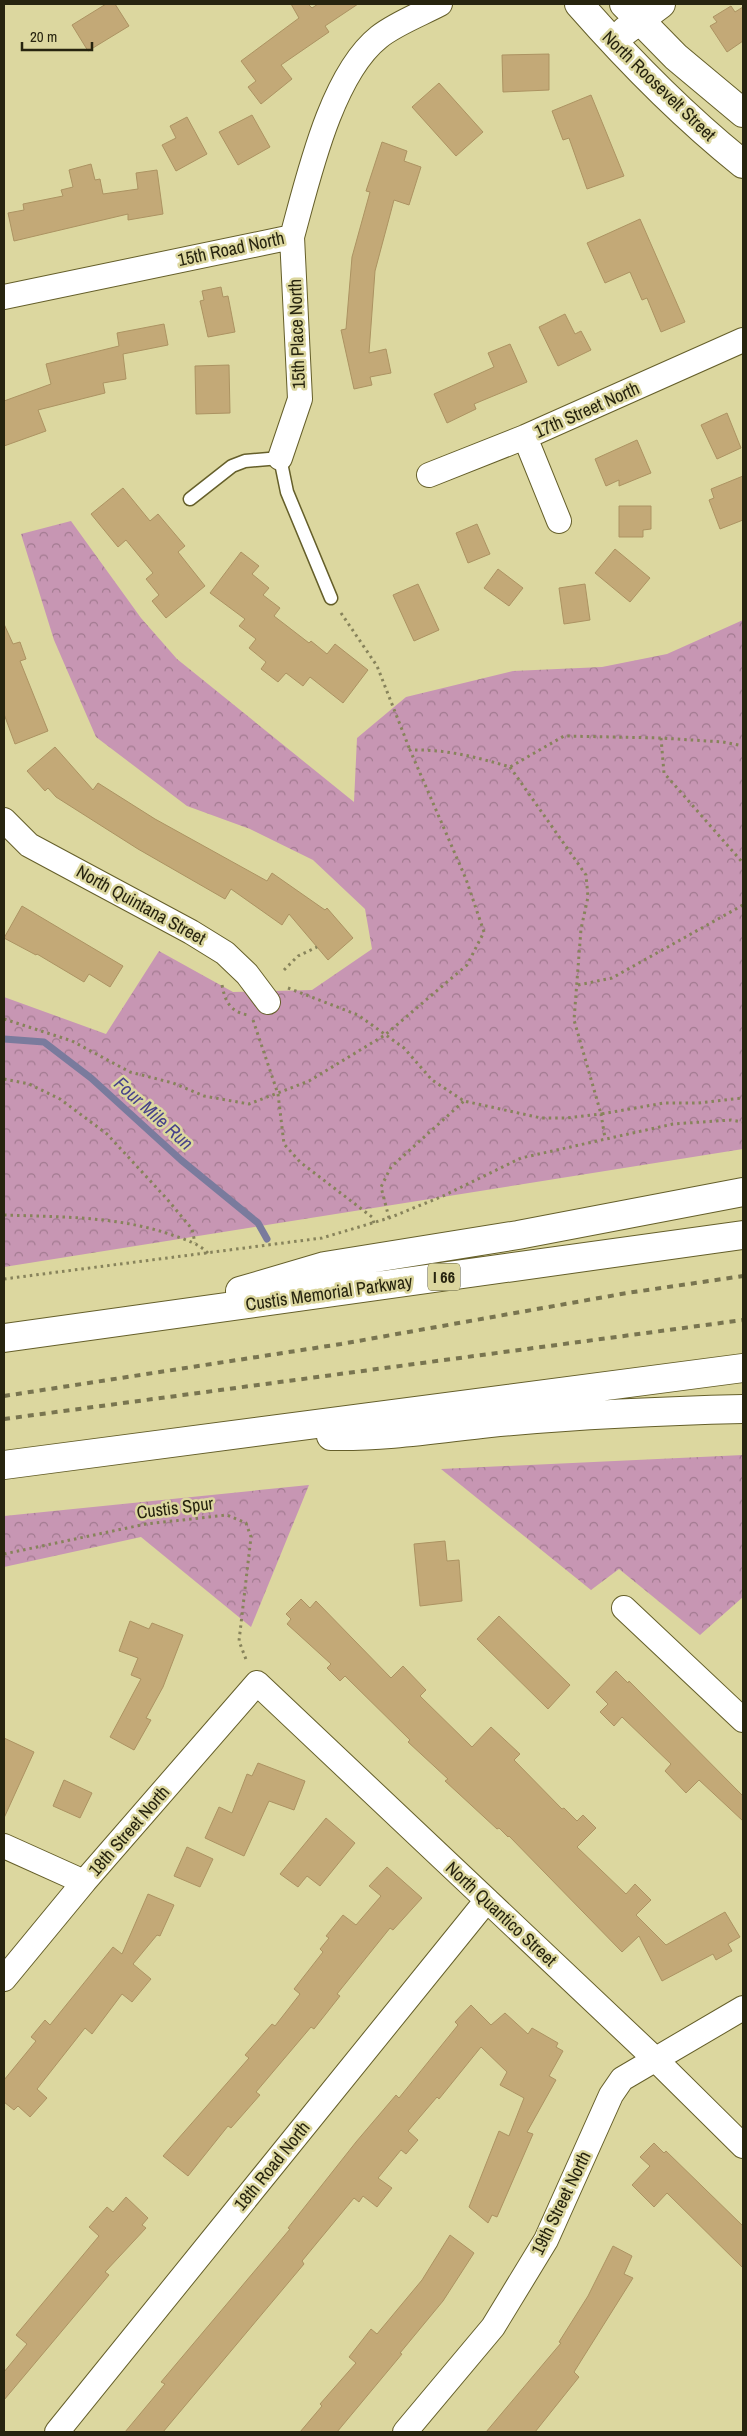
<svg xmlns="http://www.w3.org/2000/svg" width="747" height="2436" viewBox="0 0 747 2436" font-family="'Archivo Narrow',sans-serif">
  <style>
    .forest { fill: url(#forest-crowns) }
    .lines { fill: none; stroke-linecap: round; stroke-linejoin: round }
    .stream { stroke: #7a7b9d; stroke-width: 7 }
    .building { fill: #c3a977; stroke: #ac9362 }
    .lane-casing { stroke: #655f2a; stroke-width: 15 }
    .street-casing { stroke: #655f2a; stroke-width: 26 }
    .secondary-casing { stroke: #655f2a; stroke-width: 30 }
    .highway-casing { stroke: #655f2a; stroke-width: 30 }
    .path { stroke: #87835b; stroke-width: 3; stroke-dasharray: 2.5 4; stroke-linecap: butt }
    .lane { stroke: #fff; stroke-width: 12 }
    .street { stroke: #fff; stroke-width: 24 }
    .secondary { stroke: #fff; stroke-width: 28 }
    .highway { stroke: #fff; stroke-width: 28 }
    .rail { stroke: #797550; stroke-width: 4; stroke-dasharray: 6 6; stroke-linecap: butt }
    .labels { text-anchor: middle; stroke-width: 5; stroke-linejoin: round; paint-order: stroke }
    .shield { fill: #dcd79f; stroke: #5d5a3a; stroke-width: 1 }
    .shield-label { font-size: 16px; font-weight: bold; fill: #27240f }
    .street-label { font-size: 18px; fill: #27240f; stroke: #dcd79f }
    .water-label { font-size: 19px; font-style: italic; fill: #47438a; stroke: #dcd79f }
  </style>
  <defs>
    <pattern id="forest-crowns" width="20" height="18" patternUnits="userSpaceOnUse" patternTransform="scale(1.25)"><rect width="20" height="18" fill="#c796b3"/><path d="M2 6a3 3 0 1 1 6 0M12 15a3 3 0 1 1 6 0" fill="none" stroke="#a27a90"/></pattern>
  </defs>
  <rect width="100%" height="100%" fill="#dcd79f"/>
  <!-- forest -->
  <path class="forest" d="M 71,521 L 141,618 L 177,659 L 354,802 L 357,738 L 406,697 L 513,671 L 602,667 L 667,654 L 743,620 L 743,1149 L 4,1267 L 4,997 L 106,1034 L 159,951 L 233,992 L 312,990 L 372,949 L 365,909 L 313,860 L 250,829 L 187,806 L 96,737 L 54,640 L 21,534 Z
    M 743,1455 L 743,1597 L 700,1635 L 619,1569 L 591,1590 L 441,1469 Z
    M 309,1485 L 251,1627 L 141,1537 L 4,1567 L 4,1516 Z"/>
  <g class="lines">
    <!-- stream -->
    <path class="stream" d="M 4,1039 L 44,1042 L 91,1078 L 181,1160 L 258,1223 L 267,1239"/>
  </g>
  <!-- building -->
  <path class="building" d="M 106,4 L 115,4 L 129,26 L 88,51 L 72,25 Z
    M 291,4 L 308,4 L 312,8 L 318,4 L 358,4 L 325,26 L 329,32 L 281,65 L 292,79 L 261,104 L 248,87 L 256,81 L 241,61 L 299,18 Z
    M 731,6 L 735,12 L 743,7 L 743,41 L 727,52 L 710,26 L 717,22 L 713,17 Z
    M 549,54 L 549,90 L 503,92 L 502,55 Z
    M 439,83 L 483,132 L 456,156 L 412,107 Z
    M 591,95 L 624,176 L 587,189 L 569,138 L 563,140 L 552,111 Z
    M 252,115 L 270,147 L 238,165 L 219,132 Z
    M 187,117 L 207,154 L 176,171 L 162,145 L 176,138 L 170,126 Z
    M 382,142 L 407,151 L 404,161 L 421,167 L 409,205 L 394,200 L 375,271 L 369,353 L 386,349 L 391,373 L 370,377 L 372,385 L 354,389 L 341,330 L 346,329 L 352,257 L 370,192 L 366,191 Z
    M 91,164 L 95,180 L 100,179 L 103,194 L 138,189 L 136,173 L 157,170 L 163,214 L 128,220 L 128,214 L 14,241 L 8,213 L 24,210 L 23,204 L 63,196 L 61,190 L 73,187 L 69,170 Z
    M 640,219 L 685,322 L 661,332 L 647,298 L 642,300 L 630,272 L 605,283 L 587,243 Z
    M 221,287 L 223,297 L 228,296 L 235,332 L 208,337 L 200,301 L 204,300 L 202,291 Z
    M 565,314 L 575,334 L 581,331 L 591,350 L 558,366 L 539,327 Z
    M 164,324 L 168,345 L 123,354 L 126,379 L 103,383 L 105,393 L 38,410 L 46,431 L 4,446 L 4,401 L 51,384 L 46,364 L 119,346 L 117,333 Z
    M 510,344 L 527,382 L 474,404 L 476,409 L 447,423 L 434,394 L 494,367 L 488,353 Z
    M 229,365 L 230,413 L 196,414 L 195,366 Z
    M 727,413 L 741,448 L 717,459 L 701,425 Z
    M 637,440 L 651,473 L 619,486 L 619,480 L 606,486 L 595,459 Z
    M 743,476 L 743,520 L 720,529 L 709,500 L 714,498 L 711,489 Z
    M 123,488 L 150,521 L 158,514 L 185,546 L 178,552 L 205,586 L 166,618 L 152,601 L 159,595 L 146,579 L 153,573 L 126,540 L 118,547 L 91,514 Z
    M 619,506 L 651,506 L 651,529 L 643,530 L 643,537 L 619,537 Z
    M 477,524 L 490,554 L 468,563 L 456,533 Z
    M 615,549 L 650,578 L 630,602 L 595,573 Z
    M 241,552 L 259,566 L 252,574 L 269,588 L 263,595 L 280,608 L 274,616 L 309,643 L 311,641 L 327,654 L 335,644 L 368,670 L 343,703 L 310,677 L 303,686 L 286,673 L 278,682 L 261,669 L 266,662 L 249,648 L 256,639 L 239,626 L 245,619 L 210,593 Z
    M 498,569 L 523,588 L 509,606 L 484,588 Z
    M 418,584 L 439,630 L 414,641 L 393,595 Z
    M 585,584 L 590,620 L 564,624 L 559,588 Z
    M 4,624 L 13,644 L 20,642 L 26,659 L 20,661 L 48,731 L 15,744 L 4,714 Z
    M 55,747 L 93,790 L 98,783 L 155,819 L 267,881 L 272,873 L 325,910 L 327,908 L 353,938 L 328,960 L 289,914 L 282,925 L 231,889 L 225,899 L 138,849 L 56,797 L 48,788 L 45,791 L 27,771 Z
    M 22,906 L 123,966 L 110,987 L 89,974 L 84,982 L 37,954 L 36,955 L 4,938 Z
    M 445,1541 L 447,1561 L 459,1560 L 462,1601 L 420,1606 L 414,1544 Z
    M 301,1599 L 310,1608 L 316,1601 L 391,1678 L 403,1666 L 426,1690 L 420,1696 L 472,1747 L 491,1727 L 520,1754 L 514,1760 L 562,1809 L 564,1808 L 577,1821 L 583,1815 L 596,1828 L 577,1847 L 626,1894 L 635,1884 L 651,1900 L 636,1915 L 666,1945 L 725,1912 L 740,1937 L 728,1944 L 732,1951 L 716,1960 L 713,1954 L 662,1981 L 639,1936 L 622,1952 L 509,1836 L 508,1837 L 499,1828 L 497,1829 L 445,1781 L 448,1779 L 408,1742 L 410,1740 L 345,1676 L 340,1681 L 327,1668 L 331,1664 L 287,1624 L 291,1619 L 286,1614 Z
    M 499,1616 L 570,1685 L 548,1709 L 477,1639 Z
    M 130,1621 L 149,1629 L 152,1623 L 183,1635 L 163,1687 L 146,1718 L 151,1720 L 134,1750 L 110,1737 L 141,1679 L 131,1675 L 138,1658 L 119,1651 Z
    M 616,1671 L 628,1683 L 629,1681 L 743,1796 L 743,1821 L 699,1780 L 686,1793 L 665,1771 L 671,1764 L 622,1717 L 614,1726 L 600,1712 L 608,1704 L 596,1692 Z
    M 4,1738 L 34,1752 L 4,1818 Z
    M 258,1763 L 305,1781 L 294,1810 L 269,1801 L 244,1856 L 205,1838 L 219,1807 L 232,1813 L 247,1774 L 252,1776 Z
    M 64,1780 L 92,1793 L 80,1818 L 53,1806 Z
    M 326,1818 L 355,1843 L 320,1886 L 307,1876 L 298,1887 L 280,1874 Z
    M 187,1847 L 213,1859 L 200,1887 L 174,1876 Z
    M 387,1867 L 422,1898 L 393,1930 L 390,1928 L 337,1994 L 340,1996 L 314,2029 L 311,2027 L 256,2092 L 260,2095 L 231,2128 L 228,2126 L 188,2176 L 163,2156 L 249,2058 L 245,2055 L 272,2024 L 275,2026 L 300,1994 L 294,1989 L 323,1952 L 320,1949 L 329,1938 L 326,1936 L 343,1915 L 356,1925 L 381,1896 L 369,1886 Z
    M 148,1894 L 174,1905 L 160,1936 L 157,1935 L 133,1964 L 151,1979 L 132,2002 L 122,1994 L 92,2034 L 85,2028 L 37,2089 L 47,2098 L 30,2117 L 18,2106 L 14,2110 L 4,2102 L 4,2080 L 36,2041 L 31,2037 L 45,2020 L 50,2025 L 113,1947 L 122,1954 Z
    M 471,2005 L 491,2025 L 505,2013 L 528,2034 L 532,2028 L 558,2043 L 556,2047 L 563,2051 L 549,2076 L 556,2080 L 527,2132 L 533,2134 L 497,2217 L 492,2215 L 488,2223 L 469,2207 L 499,2131 L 509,2136 L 524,2098 L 500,2085 L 507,2072 L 481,2047 L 439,2099 L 437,2097 L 408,2131 L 418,2140 L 406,2154 L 401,2150 L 378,2178 L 392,2188 L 377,2207 L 363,2196 L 359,2202 L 354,2198 L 302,2261 L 304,2264 L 163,2432 L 125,2432 L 165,2384 L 161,2382 L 290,2229 L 288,2228 L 356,2142 L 396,2095 L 399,2098 L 458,2025 L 455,2022 Z
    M 654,2143 L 664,2153 L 666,2151 L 743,2226 L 743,2268 L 667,2193 L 654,2207 L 632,2185 L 650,2166 L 640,2157 Z
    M 126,2197 L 148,2218 L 142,2225 L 146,2228 L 105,2272 L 109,2275 L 4,2400 L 4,2372 L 27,2344 L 16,2335 L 99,2236 L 89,2227 L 107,2207 L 113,2212 Z
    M 450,2235 L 474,2253 L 443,2301 L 400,2353 L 402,2354 L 337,2432 L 300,2432 L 322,2406 L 320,2404 L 356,2363 L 349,2357 L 371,2329 L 377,2334 L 422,2280 Z
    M 613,2246 L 632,2256 L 624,2274 L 633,2278 L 574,2372 L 579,2377 L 535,2432 L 486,2432 L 561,2343 L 559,2342 L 588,2296 Z"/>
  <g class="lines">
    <defs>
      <path id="lane" d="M 190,499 L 232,466 L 245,461 L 280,458 L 287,492 L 331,598"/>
      <path id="street" d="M 4,297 L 292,237 C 308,179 331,75 379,37 C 395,24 421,14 440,4
        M 525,437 L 559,521
        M 280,458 L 300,399 L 292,237
        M 429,475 L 525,437 L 743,340
        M 4,820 L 29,845 L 191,932 L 225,953 L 247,974 L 268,1002
        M 624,1608 L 743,1720
        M 4,1846 L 84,1882
        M 4,1979 L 84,1882 L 257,1683 L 654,2058 L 743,2146
        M 57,2432 L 487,1900
        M 405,2432 L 493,2327 L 546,2240 L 611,2095 L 622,2079 L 743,2008"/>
      <path id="secondary" d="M 579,4 C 630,62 683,116 743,164
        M 624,4 L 676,57 L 743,113
        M 625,31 L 661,4"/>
      <path id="highway" d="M 240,1291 L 325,1266 L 518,1235 L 743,1192
        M 4,1338 L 743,1235
        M 331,1436 C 386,1437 435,1429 490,1423 C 574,1415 659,1411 743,1409
        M 4,1465 L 743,1368"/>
    </defs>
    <!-- lane casing -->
    <use href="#lane" class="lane-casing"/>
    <!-- street casing -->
    <use href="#street" class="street-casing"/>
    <!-- secondary casing -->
    <use href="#secondary" class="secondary-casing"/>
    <!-- highway casing -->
    <use href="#highway" class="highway-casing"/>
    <!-- path -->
    <path class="path" d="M 341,613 L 377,666 L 410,750
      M 661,738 L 664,773 L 743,863
      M 510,767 L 586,875 L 588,897 L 581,929 L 574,1020 L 601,1114 L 664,1103 L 698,1103 L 743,1098
      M 284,970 L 298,956 L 317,947
      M 222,985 C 225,1001 230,1012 248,1015
      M 578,985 L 612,978 L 743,905
      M 288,988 L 358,1015 L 404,1048 L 432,1080 L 464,1101 L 541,1118 L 567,1118 L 601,1114 L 605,1138
      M 4,1019 L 72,1041 L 130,1072 L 173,1083 L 204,1096 L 249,1104 L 309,1081 L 385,1035 L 467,965 L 484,932 L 466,879 L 410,750 C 446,749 476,757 510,767 L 564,736 L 661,738 L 723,742 L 743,746
      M 253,1020 L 278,1094 L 284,1144 L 300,1162 L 372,1217 L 374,1223
      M 4,1079 L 29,1084 L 60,1099 L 107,1134 L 167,1199 L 192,1229 L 195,1243
      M 4,1215 C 62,1217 120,1216 175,1236 C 187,1240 199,1244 208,1253
      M 389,1218 L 381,1187 L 391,1167 L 464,1101
      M 4,1279 L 322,1238 L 389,1218 L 443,1196 L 521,1158 L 673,1124 L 731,1120 L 743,1122
      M 4,1554 L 146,1524 L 227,1515 L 246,1523 L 251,1537 L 239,1641 L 247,1662"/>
    <!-- lane -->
    <use href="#lane" class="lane"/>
    <!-- street -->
    <use href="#street" class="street"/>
    <!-- secondary -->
    <use href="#secondary" class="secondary"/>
    <!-- highway -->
    <use href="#highway" class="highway"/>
    <!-- rail -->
    <path class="rail" d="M 4,1396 L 341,1344 L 627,1293 L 743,1276
      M 4,1419 L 743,1320"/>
  </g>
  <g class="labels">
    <!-- shield labels -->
    <rect class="shield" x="428" y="1263.5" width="32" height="27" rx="4"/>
    <g class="shield-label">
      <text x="444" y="1283">I 66</text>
    </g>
    <!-- street labels -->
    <g class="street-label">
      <text transform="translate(659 86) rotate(44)" y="6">North Roosevelt Street</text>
      <text transform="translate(231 249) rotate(-12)" y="6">15th Road North</text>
      <text transform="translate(297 334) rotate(-92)" y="6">15th Place North</text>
      <text transform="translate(587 410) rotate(-24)" y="6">17th Street North</text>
      <text transform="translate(141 905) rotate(29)" y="6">North Quintana Street</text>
      <text transform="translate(329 1293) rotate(-8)" y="6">Custis Memorial Parkway</text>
      <text transform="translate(175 1508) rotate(-7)" y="6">Custis Spur</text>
      <text transform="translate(129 1831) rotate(-49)" y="6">18th Street North</text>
      <text transform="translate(501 1914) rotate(43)" y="6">North Quantico Street</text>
      <text transform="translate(272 2166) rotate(-51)" y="6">18th Road North</text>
      <text transform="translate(561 2203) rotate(-64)" y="6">19th Street North</text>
    </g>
    <!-- water labels -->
    <g class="water-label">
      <text transform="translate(154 1113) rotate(42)" y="7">Four Mile Run</text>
    </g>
  </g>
  <!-- border -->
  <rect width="747" height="2436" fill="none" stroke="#27240f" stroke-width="10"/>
  <!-- scale -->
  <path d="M22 42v8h70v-8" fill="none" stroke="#27240f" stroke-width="2.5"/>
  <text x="30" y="42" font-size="15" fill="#27240f" stroke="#dcd79f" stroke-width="4" paint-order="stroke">20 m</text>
</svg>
